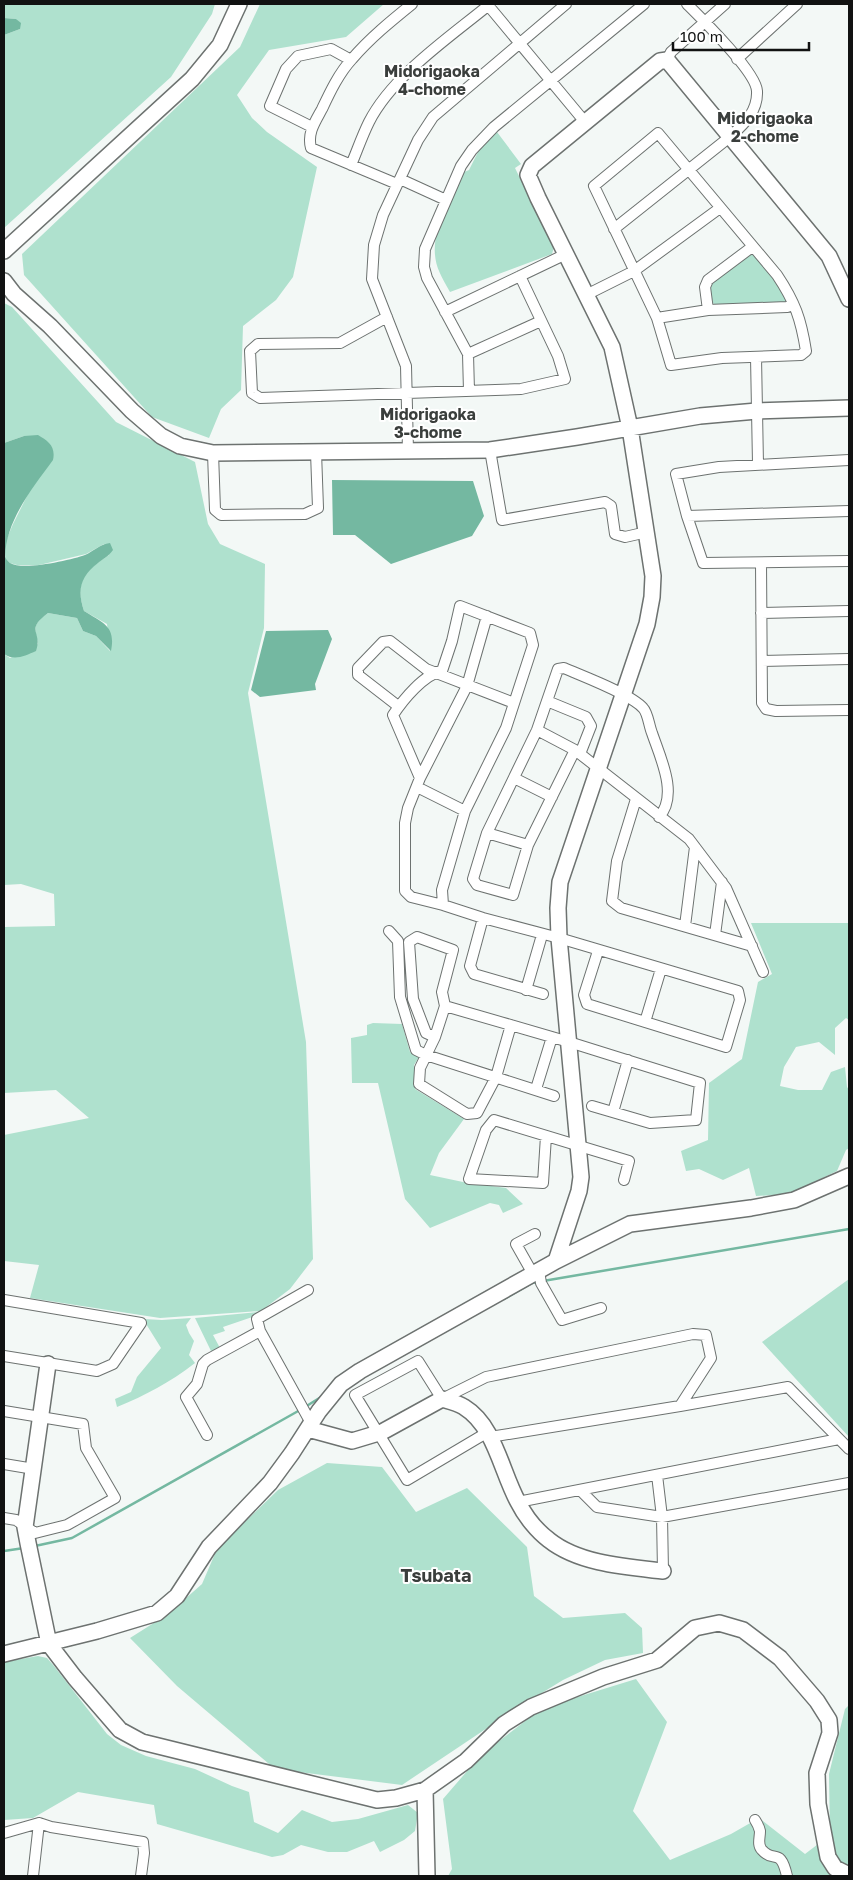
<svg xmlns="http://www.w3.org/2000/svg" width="853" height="1880" viewBox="0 0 853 1880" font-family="'Golos Text',sans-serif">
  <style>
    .green { fill: #afe1ce }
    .water { fill: #74b8a1 }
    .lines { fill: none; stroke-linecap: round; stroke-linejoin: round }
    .stream { stroke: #74b8a1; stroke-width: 2.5 }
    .street-casing { stroke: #6d7270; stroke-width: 12 }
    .secondary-casing { stroke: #6d7270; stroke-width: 18 }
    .street { stroke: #fff; stroke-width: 10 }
    .secondary { stroke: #fff; stroke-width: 15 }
    .labels { text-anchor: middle; stroke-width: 4; stroke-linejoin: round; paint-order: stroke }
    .neighbourhood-label { font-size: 16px; font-weight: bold; fill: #3a3e3c; stroke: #fff }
    .quarter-label { font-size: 18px; font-weight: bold; fill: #3a3e3c; stroke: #fff }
  </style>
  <rect width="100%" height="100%" fill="#f3f8f6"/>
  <!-- green -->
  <path class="green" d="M 4,4 L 215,4 L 212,14 L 171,77 L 4,228 L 4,35 L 20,29 L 16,19 L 4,18 Z
    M 260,4 L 384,4 L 346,37 L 269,50 L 237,95 L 252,118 L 267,132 L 317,167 L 293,277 L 276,300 L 243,326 L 241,390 L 221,409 L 209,438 L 152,417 L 24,275 L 22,254 L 240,47 Z
    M 497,132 L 521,164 L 515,168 L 554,247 L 552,254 L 450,292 C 438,271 432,261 436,236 L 462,173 L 469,170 L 479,150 Z
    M 753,253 L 776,281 L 788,299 L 785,303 L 717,306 L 713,303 L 709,288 L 713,282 Z
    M 4,303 L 12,307 L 116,422 L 195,462 L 208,524 L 220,544 L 265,564 L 264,628 L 248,693 L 306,1042 L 313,1259 L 290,1289 L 261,1311 L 160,1318 L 30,1298 L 39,1265 L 4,1261 L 4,1135 L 89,1118 L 56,1090 L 4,1093 L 4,927 L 55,926 L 54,894 L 21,884 L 4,885 L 4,654 L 10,658 L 38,644 C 34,626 33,624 48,613 L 77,618 L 83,631 L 96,636 L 110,651 L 107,624 L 84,611 C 74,581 85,571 109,555 L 104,544 L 86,554 L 39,565 L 17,565 L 10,563 L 5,558 L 5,543 L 13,524 L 28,494 L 24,436 L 4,443 Z
    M 751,923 L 849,923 L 849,1020 L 846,1018 L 835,1028 L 835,1055 L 819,1042 L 796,1047 L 784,1067 L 780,1086 L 798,1090 L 822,1090 L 831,1072 L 845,1067 L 847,1087 L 849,1090 L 849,1148 L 846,1150 L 837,1171 L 789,1194 L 756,1196 L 749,1168 L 723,1180 L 699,1169 L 686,1171 L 681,1151 L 708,1140 L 709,1083 L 742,1059 L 758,982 L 772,974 Z
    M 373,1023 L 402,1024 L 410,1052 L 419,1057 L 414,1065 L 415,1089 L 464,1119 L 439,1153 L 430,1175 L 463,1182 L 506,1188 L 523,1204 L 503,1213 L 499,1205 L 490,1203 L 430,1228 L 405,1199 L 378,1083 L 352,1083 L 351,1038 L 367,1035 L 367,1025 Z
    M 849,1279 L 849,1437 L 762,1342 Z
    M 259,1312 L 261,1314 L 223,1327 L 225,1331 L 213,1335 L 220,1348 L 211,1351 L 195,1318 Z
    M 191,1318 L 186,1325 L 189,1333 L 194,1341 L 189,1355 L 195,1363 C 169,1383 146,1395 117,1407 L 115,1399 L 131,1392 L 137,1377 L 161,1348 L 143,1319 L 162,1320 Z
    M 327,1463 L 382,1467 L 416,1512 L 467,1488 L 527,1547 L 534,1596 L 563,1618 L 625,1613 L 642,1628 L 643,1653 L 605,1660 L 563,1680 L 514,1710 L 402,1785 L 275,1769 L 177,1686 L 130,1638 L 168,1614 L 202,1584 L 217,1549 L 278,1490 Z
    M 38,1656 L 47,1658 L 54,1666 L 107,1734 L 121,1745 L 146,1756 L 195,1769 L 232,1786 L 249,1792 L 254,1822 L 278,1833 L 302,1810 L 332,1822 L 358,1819 L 408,1805 L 418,1813 L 415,1831 L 404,1840 L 380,1852 L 374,1841 L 347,1852 L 328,1852 L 301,1845 L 283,1855 L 272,1857 L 157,1824 L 154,1805 L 78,1792 L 33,1818 L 4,1820 L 4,1662 Z
    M 636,1679 L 667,1722 L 633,1811 L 670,1860 L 731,1834 L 759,1818 L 805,1854 L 830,1835 L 829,1774 L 845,1709 L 849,1705 L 849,1876 L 448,1876 L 452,1869 L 443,1799 L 481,1755 L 542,1708 Z"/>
  <!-- water -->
  <path class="water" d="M 4,18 L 16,19 L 21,23 L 20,29 L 4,35 Z
    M 38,435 C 48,441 56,446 53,460 C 32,489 6,520 5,557 C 6,559 9,562 10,563 C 23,571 71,560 85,555 C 94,551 100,544 110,543 L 113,550 C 109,556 104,558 98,563 C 80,577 77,590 84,611 C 103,623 116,626 111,651 L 96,636 L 83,631 L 77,618 L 48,613 C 24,631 43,631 36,651 C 25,656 14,661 4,654 L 4,443 L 24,436 Z
    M 332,480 L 473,481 L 484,516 L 472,536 L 391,564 L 355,535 L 333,535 Z
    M 328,630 L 332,639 L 315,684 L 316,690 L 260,697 L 251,690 L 266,631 Z"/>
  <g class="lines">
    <!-- stream -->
    <path class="stream" d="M 543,1281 L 849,1229
      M 504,1299 L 532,1283 L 537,1282
      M 305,1407 L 321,1397
      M 35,1546 L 72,1538 L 300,1410
      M 4,1551 L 24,1548"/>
    <defs>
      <path id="street" d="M 487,4 L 585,122
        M 737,59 L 797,4
        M 667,60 L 671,52 L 725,4
        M 312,127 L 270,106 L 286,69 L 298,56 L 331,49 L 351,60
        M 658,133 L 777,275 C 795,302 801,319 806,351 L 801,355 L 722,358 L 671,365 L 657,318 L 594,186 Z
        M 351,165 C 357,151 362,136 369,122 C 393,75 450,37 490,4
        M 400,179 L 446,200
        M 397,184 L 311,148 C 307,133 315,122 322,109 C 330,92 339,73 352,59 C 370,38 391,21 412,4
        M 614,229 L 731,136 C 745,123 758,111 757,91 C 756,72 702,19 687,4
        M 586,295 L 634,271 L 720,208
        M 708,310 L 705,287 L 708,280 L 752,247
        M 445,312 L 566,254
        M 387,317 L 340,343 L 258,344 L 250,351 L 252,393 L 260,398 L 521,389 L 565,379 L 558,356 L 520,276
        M 657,318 L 708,310 L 787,307 L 793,305
        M 468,354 L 541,321
        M 756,357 L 758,464
        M 469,391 L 468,354 L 427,278 L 424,267 L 425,249 L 461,166 L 472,150 L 494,127 L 644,4
        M 490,450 L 502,520 L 605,502 L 611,506 L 615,534 L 625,537 L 647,532
        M 408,451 L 406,366 L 372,279 L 374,245 L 383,215 L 418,140 L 433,117 L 566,4
        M 213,453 L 215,510 L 221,515 L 305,514 L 318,508 L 316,452
        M 849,460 L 719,467 L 676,474 L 687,516 L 703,563 L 849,561
        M 687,516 L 849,511
        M 761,563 L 762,703 L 766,709 L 776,711 L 849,710
        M 761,613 L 849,611
        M 762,661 L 849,659
        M 547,701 L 586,717 L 591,726 L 580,754
        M 398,706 L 358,675 L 358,668 L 383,642 L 390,641 L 426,669 L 514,703
        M 537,730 L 575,750 L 689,839 L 726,888 L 763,972
        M 575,750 L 528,845 L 513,895 L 477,885 L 473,879 L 487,833 L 537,730 L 558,669 L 564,668 C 582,676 631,694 643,708 C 648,713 649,726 652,733 C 660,757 679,795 659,817
        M 420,778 L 467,686 L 487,616
        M 514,778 L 552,797
        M 417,787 L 465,811
        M 636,799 L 617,861 L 612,901 L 621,908 L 752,946
        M 487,833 L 528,845
        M 443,905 L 442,890 L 465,811 L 506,728 L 533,645 L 530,633 L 460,606 L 452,641 L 442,671 C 424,674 403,700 393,715 L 420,778 L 408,808 L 405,823 L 405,891 L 411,897 L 443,905 L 483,918 L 559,938 L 738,991 L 740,1000 L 726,1047 L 587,1004 L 584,995 L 598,951
        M 483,918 L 470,966 L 474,974 L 543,994
        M 685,926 L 695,847
        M 389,931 L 398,941 L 400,997 L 416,1050 L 426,1055 L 554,1096
        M 715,935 L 722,882
        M 526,990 L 542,935
        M 445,1006 L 435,1037 L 420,1068 L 419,1084 L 467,1114 L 477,1113 L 496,1077 L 511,1025
        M 645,1022 L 661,969
        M 435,1037 L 426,1033 L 413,999 L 409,942 L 417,937 L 453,950 L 442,992 L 445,1006 L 569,1042 L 700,1083 L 696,1120 L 650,1123 L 592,1106
        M 536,1089 L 552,1037
        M 613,1112 L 628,1060
        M 546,1136 L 543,1183 L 469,1179 L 486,1130 L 494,1120 L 629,1161 L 624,1180
        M 539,1271 L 541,1283 L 562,1320 L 601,1308
        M 533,1274 L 516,1244 L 535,1234
        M 4,1300 L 141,1323 L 113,1364 L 97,1371 L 4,1356
        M 260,1331 L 311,1423
        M 680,1406 L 788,1387 L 849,1449
        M 4,1411 L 83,1424 L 86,1448 L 115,1498 L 67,1525 L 35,1533 L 16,1520 L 4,1518
        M 488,1432 L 407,1480 L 355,1395 L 418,1361 L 442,1399 L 486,1377 L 693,1334 L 706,1335 L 711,1358 L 680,1406 L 490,1437
        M 207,1435 L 186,1397 L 197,1384 L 203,1364 L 207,1360 L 260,1331 L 257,1319 L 308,1290
        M 4,1464 L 34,1469
        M 657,1475 L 662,1517 L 663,1571
        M 580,1490 L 597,1507 L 662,1517 L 849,1483
        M 518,1502 L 839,1439
        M 755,1820 C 757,1823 759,1827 760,1831 C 760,1838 757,1845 762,1850 C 774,1864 780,1846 787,1876
        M 4,1833 L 39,1823 L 51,1827 L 143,1842 L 144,1853 L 141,1876
        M 33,1876 L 39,1823"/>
      <path id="secondary" d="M 4,251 L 192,79 L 220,45 L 239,4
        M 4,281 L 14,294 L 50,326 L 132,411 L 161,436 L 180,446 L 213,453 L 490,450 L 577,437 L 700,416 L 757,411 L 849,408
        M 556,1261 L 579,1191 L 581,1177 L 559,938 L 558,908 L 560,882 L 647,624 L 652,597 L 653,576 L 630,428 L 612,347 L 538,198 L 528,175 L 532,166 L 660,61 L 667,60 L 829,256 L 849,299
        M 48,1364 L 25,1527 L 28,1543 L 49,1644 L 75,1678 L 120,1730 L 142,1742 L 377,1800 L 396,1798 L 425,1790 L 466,1761 L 504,1724 L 531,1707 L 603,1677 L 657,1660 L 695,1628 L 719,1623 L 743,1630 L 780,1658 L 817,1701 L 829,1720 L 830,1733 L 817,1773 L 818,1804 L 828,1857 L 835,1868 L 849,1875
        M 308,1429 L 352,1441 L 382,1432 L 442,1399 C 449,1401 458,1403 464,1407 C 495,1426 501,1471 518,1502 C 525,1516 537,1531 549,1540 C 579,1564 627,1567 663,1571
        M 4,1654 L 97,1631 L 157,1613 L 177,1596 L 209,1547 L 270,1483 L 292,1453 L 319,1411 L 341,1384 L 360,1371 L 556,1261 L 630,1224 L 751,1208 L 794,1200 L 849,1176
        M 425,1790 L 427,1876"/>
    </defs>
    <!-- street casing -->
    <use href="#street" class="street-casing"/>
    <!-- secondary casing -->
    <use href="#secondary" class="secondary-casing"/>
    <!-- street -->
    <use href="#street" class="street"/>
    <!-- secondary -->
    <use href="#secondary" class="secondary"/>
  </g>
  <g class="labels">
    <!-- neighbourhood labels -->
    <g class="neighbourhood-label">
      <text x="432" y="77">Midorigaoka<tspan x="432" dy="18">4-chome</tspan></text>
      <text x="765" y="124">Midorigaoka<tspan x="765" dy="18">2-chome</tspan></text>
      <text x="428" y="420">Midorigaoka<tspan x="428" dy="18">3-chome</tspan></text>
    </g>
    <!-- quarter labels -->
    <g class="quarter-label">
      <text x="436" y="1582">Tsubata</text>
    </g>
  </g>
  <!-- border -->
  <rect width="853" height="1880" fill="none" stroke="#111212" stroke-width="10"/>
  <!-- scale -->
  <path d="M673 42v8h136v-8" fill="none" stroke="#111212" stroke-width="2.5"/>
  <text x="680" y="42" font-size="15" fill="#111212" stroke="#ffffff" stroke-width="4" paint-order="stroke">100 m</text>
</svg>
